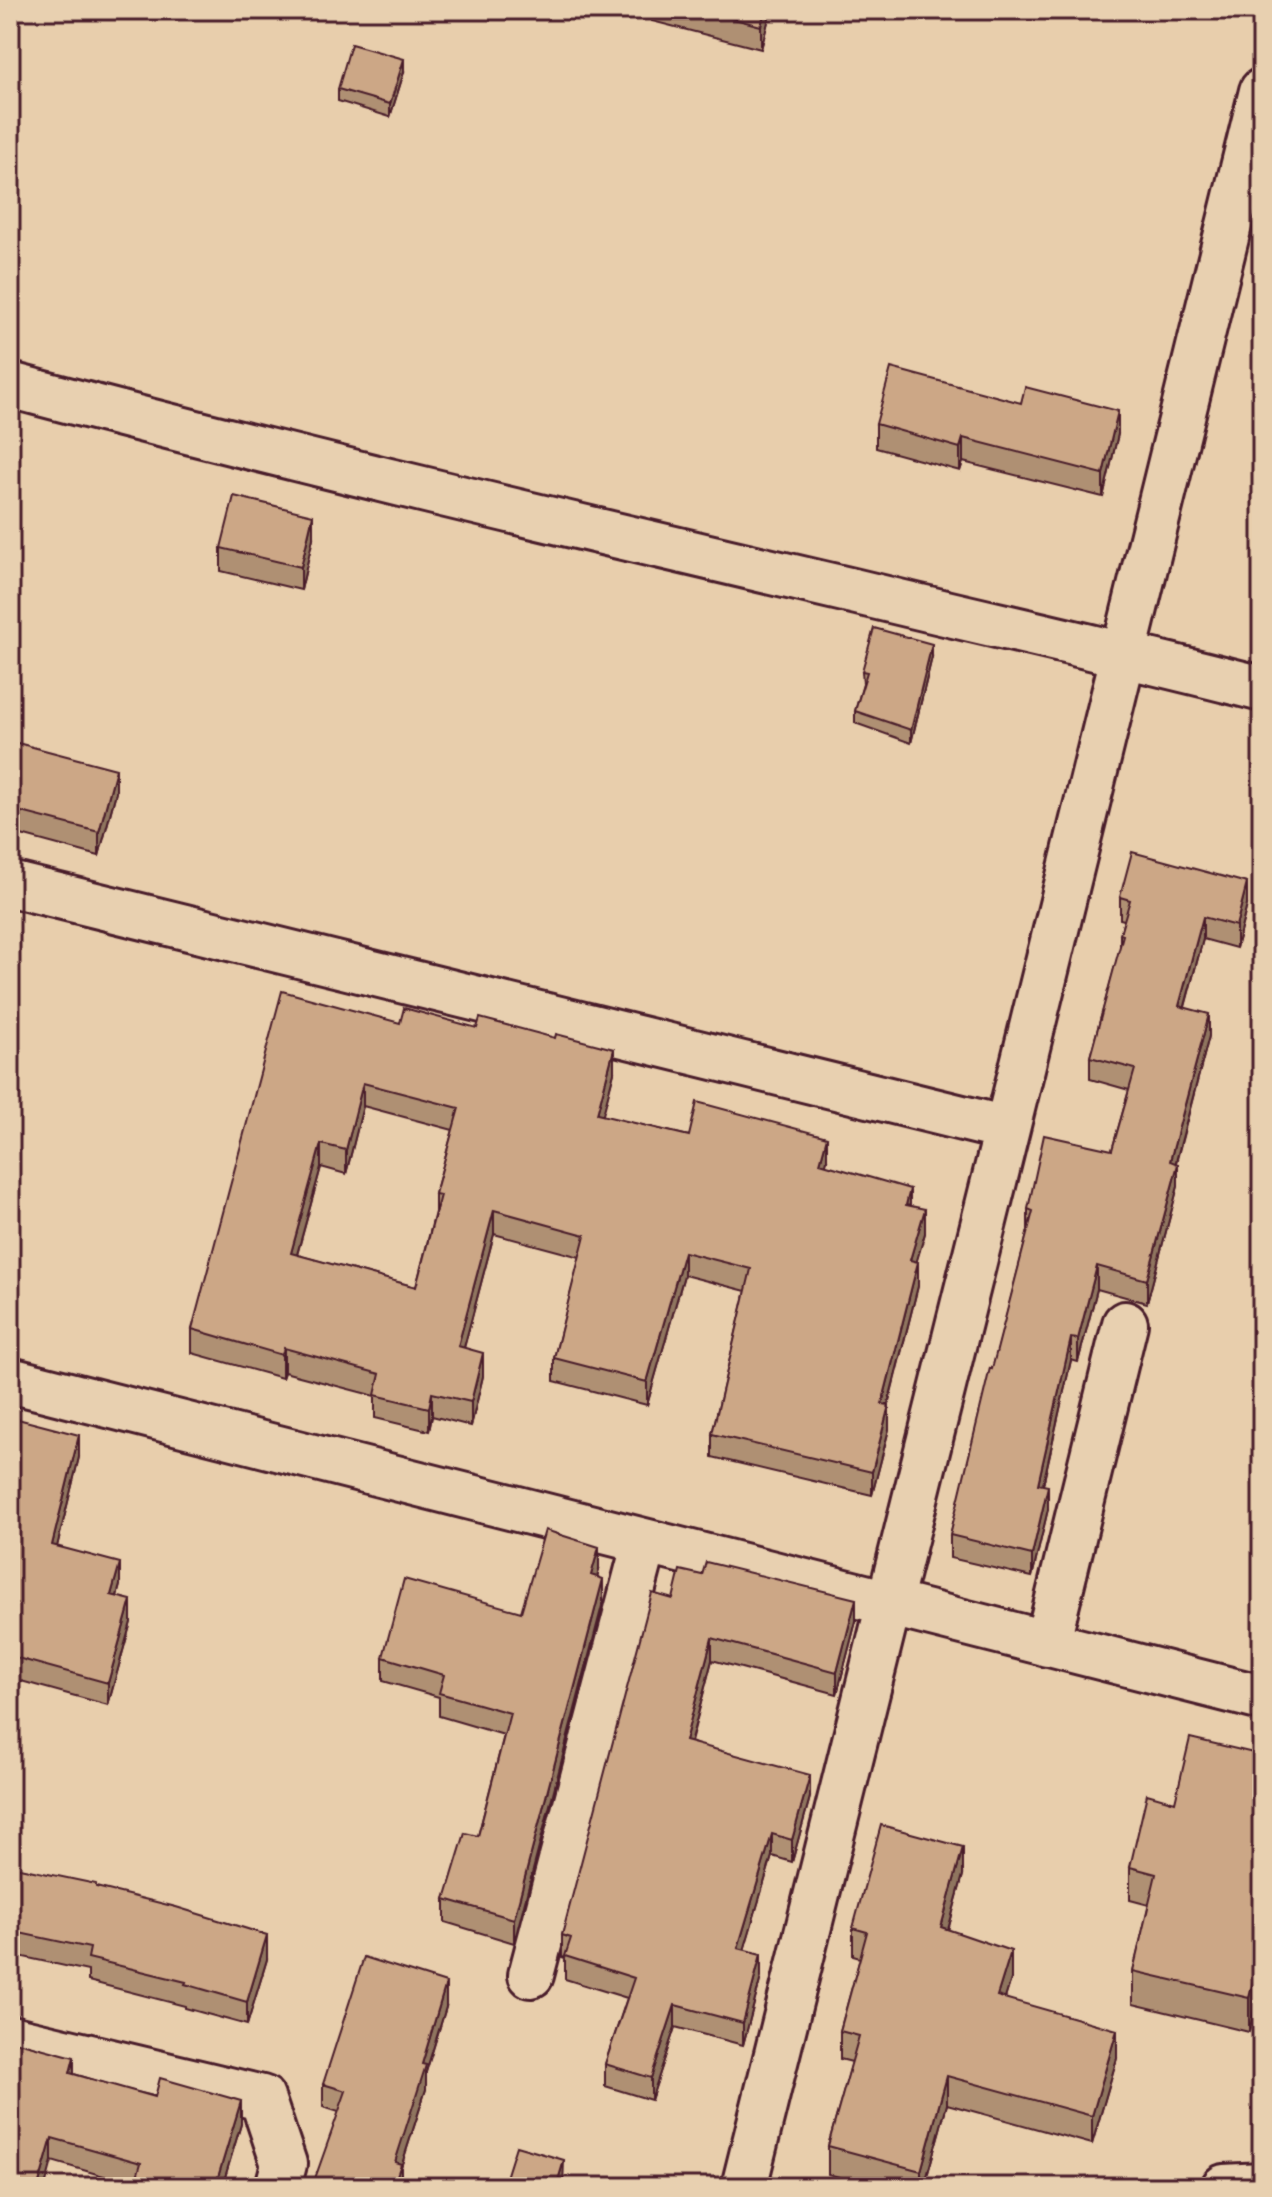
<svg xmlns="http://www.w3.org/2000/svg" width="1272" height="2197" viewBox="0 0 1272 2197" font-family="Pangolin,sans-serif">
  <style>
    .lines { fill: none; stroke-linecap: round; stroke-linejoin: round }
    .street-casing { stroke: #4a1f2b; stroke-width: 50 }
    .street { stroke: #e8d0b0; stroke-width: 44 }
    .wall { fill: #af9073; stroke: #4a1f2b; stroke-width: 2; fill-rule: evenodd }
    .shaded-wall { fill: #8f755e; stroke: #4a1f2b; stroke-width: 2 }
    .building { fill: #cca786; stroke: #4a1f2b; stroke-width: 2; fill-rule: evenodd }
  </style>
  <rect width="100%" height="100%" fill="#e8ceac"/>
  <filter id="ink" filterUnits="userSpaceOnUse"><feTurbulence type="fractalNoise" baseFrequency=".0125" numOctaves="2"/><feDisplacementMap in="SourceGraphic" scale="16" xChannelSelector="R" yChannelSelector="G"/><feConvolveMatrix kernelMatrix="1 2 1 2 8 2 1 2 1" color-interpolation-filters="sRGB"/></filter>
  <g filter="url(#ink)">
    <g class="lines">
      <defs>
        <path id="street" d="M 10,385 C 289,459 571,525 853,591 C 989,624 1126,654 1262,689
          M 10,884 L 1007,1129
          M 10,1380 L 1262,1698
          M 1047,1644 L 1125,1324
          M 531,1975 L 645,1542
          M 10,2038 L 262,2098 L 284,2164 L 278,2187
          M 744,2187 L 1007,1129 L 1262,91
          M 1224,2187 L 1262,2185"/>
      </defs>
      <!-- street casing -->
      <use href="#street" class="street-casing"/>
      <!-- street -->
      <use href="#street" class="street"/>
    </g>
    <!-- wall -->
    <path class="wall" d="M 652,10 L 771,10 L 761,49 L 652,21 Z
      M 404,72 L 390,117 L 338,101 L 338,89 Z
      M 1021,403 L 1118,434 L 1103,497 L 963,462 L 960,471 L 876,448 L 876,424 Z
      M 313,538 L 301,590 L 221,571 L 221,548 Z
      M 932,657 L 911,743 L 855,723 L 855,711 L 863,684 L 862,671 Z
      M 10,741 L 116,792 L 99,856 L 10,832 Z
      M 1120,897 L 1247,905 L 1236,948 L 1203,939 L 1185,1007 L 1209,1036 L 1176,1163 L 1178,1186 L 1147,1303 L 1097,1289 L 1078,1362 L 1071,1360 L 1043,1485 L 1048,1509 L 1032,1577 L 950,1558 L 950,1535 L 1028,1231 L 1028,1209 L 1112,1150 L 1129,1090 L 1090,1079 L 1090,1057 L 1120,948 L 1120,934 L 1124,920 L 1120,919 Z
      M 400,1023 L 614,1072 L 602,1116 L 689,1136 L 827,1160 L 825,1165 L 910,1206 L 925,1233 L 916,1262 L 918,1286 L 888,1405 L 889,1429 L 872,1495 L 712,1457 L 712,1434 L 746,1291 L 684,1275 L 647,1405 L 554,1381 L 554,1358 L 580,1257 L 494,1234 L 464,1348 L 483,1376 L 471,1426 L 432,1416 L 429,1431 L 375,1418 L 375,1396 L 284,1372 L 282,1378 L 192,1353 L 192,1329 ZM 363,1106 L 453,1130 L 435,1194 L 435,1212 L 416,1287 L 297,1255 L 321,1167 L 346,1174 Z
      M 10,1417 L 79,1457 L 57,1546 L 120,1585 L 117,1597 L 131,1622 L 108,1705 L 10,1678 Z
      M 599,1570 L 597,1577 L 603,1602 L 514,1943 L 445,1922 L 445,1899 L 478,1836 L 504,1735 L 439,1716 L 439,1697 L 383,1681 L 383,1657 L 521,1612 Z
      M 673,1599 L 856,1621 L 837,1694 L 712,1660 L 691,1742 L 810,1797 L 792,1862 L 772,1856 L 744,1950 L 761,1977 L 743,2045 L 675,2027 L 651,2100 L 605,2086 L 605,2064 L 627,1998 L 565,1979 L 565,1958 L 562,1957 L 562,1935 Z
      M 1262,1755 L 1262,1977 L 1249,2032 L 1133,2004 L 1133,1971 L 1149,1905 L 1130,1900 L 1130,1867 L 1175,1802 Z
      M 10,1866 L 96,1888 L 267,1959 L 247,2025 L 185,2008 L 185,2006 L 88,1981 L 88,1971 L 10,1954 Z
      M 963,1875 L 948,1930 L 1011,1979 L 1005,1998 L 1117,2058 L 1092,2144 L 947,2104 L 924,2187 L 876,2187 L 828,2174 L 828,2146 L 852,2062 L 840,2059 L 840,2031 L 860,1958 L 853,1956 L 853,1928 Z
      M 446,2007 L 426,2072 L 426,2089 L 401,2167 L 401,2187 L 339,2112 L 323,2107 L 323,2084 Z
      M 74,2074 L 241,2124 L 222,2187 L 134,2187 L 135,2185 L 52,2161 L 10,2187 Z"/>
    <!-- shaded-wall -->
    <path class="shaded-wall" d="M 765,10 L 771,10 L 761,49 L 761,26 Z
      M 404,59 L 404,72 L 390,117 L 390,104 Z
      M 1118,411 L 1118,434 L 1103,497 L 1103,474 Z
      M 963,438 L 963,462 L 960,471 L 960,448 Z
      M 313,515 L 313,538 L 301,590 L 301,567 Z
      M 932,644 L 932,657 L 911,743 L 911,730 Z
      M 116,769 L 116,792 L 99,856 L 99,832 Z
      M 1247,883 L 1247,905 L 1236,948 L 1236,926 Z
      M 1203,917 L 1203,939 L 1179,1028 L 1179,1006 Z
      M 1209,1014 L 1209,1036 L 1170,1184 L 1170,1161 Z
      M 614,1049 L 614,1072 L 597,1138 L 597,1114 Z
      M 363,1083 L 363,1106 L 346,1174 L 346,1150 Z
      M 827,1137 L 827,1160 L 820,1187 L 820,1163 Z
      M 321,1144 L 321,1167 L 291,1276 L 291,1253 Z
      M 1178,1164 L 1178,1186 L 1147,1303 L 1147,1280 Z
      M 910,1189 L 910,1212 L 906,1205 Z
      M 925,1209 L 925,1233 L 910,1284 L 910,1260 Z
      M 494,1210 L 494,1234 L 458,1370 L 458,1346 Z
      M 684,1252 L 684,1275 L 647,1405 L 647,1382 Z
      M 918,1262 L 918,1286 L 882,1427 L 882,1404 Z
      M 1097,1266 L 1097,1289 L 1078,1362 L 1078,1339 Z
      M 1071,1338 L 1071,1360 L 1038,1506 L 1038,1484 Z
      M 284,1348 L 284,1372 L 282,1378 L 282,1355 Z
      M 483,1353 L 483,1376 L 471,1426 L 471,1402 Z
      M 432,1393 L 432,1416 L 429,1431 L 429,1408 Z
      M 889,1405 L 889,1429 L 872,1495 L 872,1472 Z
      M 79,1435 L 79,1457 L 52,1567 L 52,1545 Z
      M 1048,1486 L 1048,1509 L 1032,1577 L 1032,1555 Z
      M 599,1547 L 599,1570 L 591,1599 L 591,1575 Z
      M 120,1563 L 120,1585 L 111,1617 L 111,1595 Z
      M 603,1579 L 603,1602 L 514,1943 L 514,1919 Z
      M 856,1599 L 856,1621 L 837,1694 L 837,1672 Z
      M 131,1600 L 131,1622 L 108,1705 L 108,1683 Z
      M 712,1638 L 712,1660 L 685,1763 L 685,1741 Z
      M 810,1775 L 810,1797 L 792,1862 L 792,1840 Z
      M 772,1834 L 772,1856 L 738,1971 L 738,1948 Z
      M 963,1847 L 963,1875 L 941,1955 L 941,1927 Z
      M 267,1935 L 267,1959 L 247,2025 L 247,2002 Z
      M 1262,1944 L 1262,1977 L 1249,2032 L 1249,1998 Z
      M 1011,1951 L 1011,1979 L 997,2024 L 997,1996 Z
      M 761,1954 L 761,1977 L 743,2045 L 743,2023 Z
      M 446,1983 L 446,2007 L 426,2072 L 426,2089 L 401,2167 L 401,2187 L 393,2187 L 395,2162 L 422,2064 Z
      M 675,2005 L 675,2027 L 651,2100 L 651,2078 Z
      M 1117,2030 L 1117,2058 L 1092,2144 L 1092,2116 Z
      M 74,2057 L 74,2081 L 70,2073 Z
      M 947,2076 L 947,2104 L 924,2187 L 921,2187 L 921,2171 Z
      M 241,2101 L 241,2124 L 222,2187 L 215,2187 Z
      M 52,2138 L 52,2161 L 45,2187 L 38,2187 Z
      M 564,2160 L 563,2187 L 556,2187 Z"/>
    <!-- building -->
    <path class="building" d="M 700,10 L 765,10 L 761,26 Z
      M 351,44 L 404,59 L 390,104 L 338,89 Z
      M 891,368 L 1021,403 L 1025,387 L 1118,411 L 1103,474 L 963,438 L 960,448 L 876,424 Z
      M 234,496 L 313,515 L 301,567 L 221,548 Z
      M 874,628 L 932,644 L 911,730 L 855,711 L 867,672 L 862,671 Z
      M 10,741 L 116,769 L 99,832 L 10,809 Z
      M 1132,852 L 1247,883 L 1236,926 L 1203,917 L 1179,1006 L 1209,1014 L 1170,1161 L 1178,1164 L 1147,1280 L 1097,1266 L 1078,1339 L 1071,1338 L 1038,1484 L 1048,1486 L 1032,1555 L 950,1535 L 990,1368 L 992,1369 L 1033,1211 L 1028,1209 L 1044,1135 L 1112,1150 L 1135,1069 L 1090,1057 L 1123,935 L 1120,934 L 1130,900 L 1120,897 Z
      M 282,991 L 400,1023 L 404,1008 L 477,1028 L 480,1018 L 555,1038 L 556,1034 L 614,1049 L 597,1114 L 689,1136 L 697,1102 L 827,1137 L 820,1163 L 910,1189 L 906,1205 L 925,1209 L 910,1260 L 918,1262 L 882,1404 L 889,1405 L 872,1472 L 712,1434 L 751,1269 L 684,1252 L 647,1382 L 554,1358 L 585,1235 L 494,1210 L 458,1346 L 483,1353 L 471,1402 L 432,1393 L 429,1408 L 375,1395 L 380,1374 L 284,1348 L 282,1355 L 192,1329 ZM 363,1083 L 459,1108 L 435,1194 L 440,1195 L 416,1287 L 291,1253 L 321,1144 L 346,1150 Z
      M 10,1417 L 79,1435 L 52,1545 L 120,1563 L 111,1595 L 131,1600 L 108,1683 L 10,1656 L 10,1504 L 15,1486 L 10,1484 Z
      M 545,1530 L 599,1547 L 591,1575 L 603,1579 L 514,1919 L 445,1899 L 465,1833 L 478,1836 L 510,1713 L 439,1693 L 444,1675 L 383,1657 L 404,1579 L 521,1612 Z
      M 706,1562 L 856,1599 L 837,1672 L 712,1638 L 685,1741 L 810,1775 L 792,1840 L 772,1834 L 738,1948 L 761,1954 L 743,2023 L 675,2005 L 651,2078 L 605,2064 L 634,1978 L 565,1956 L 571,1938 L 562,1935 L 652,1593 L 673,1599 L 680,1570 L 702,1575 Z
      M 1190,1738 L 1262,1755 L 1262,1944 L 1249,1998 L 1133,1971 L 1156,1874 L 1130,1867 L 1147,1794 L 1175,1802 Z
      M 881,1825 L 963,1847 L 941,1927 L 1011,1951 L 997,1996 L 1117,2030 L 1092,2116 L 947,2076 L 921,2171 L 828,2146 L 859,2036 L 840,2031 L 867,1932 L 853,1928 Z
      M 10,1866 L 96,1884 L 96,1887 L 176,1907 L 267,1935 L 247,2002 L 185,1984 L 186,1982 L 88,1958 L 90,1948 L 10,1931 Z
      M 364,1957 L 446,1983 L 422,2064 L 426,2065 L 395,2162 L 401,2164 L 393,2187 L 312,2187 L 346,2091 L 323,2084 Z
      M 10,2040 L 74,2057 L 70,2073 L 155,2097 L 160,2078 L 241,2101 L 215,2187 L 134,2187 L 141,2163 L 52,2138 L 38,2187 L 10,2187 Z
      M 516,2146 L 564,2160 L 556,2187 L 503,2187 Z"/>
  </g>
  <!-- margin -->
  <rect width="1272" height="2197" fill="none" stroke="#e8d0b0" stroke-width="40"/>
  <rect x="20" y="20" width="1232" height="2157" fill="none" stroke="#4a1f2b" stroke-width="3" filter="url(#ink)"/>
</svg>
